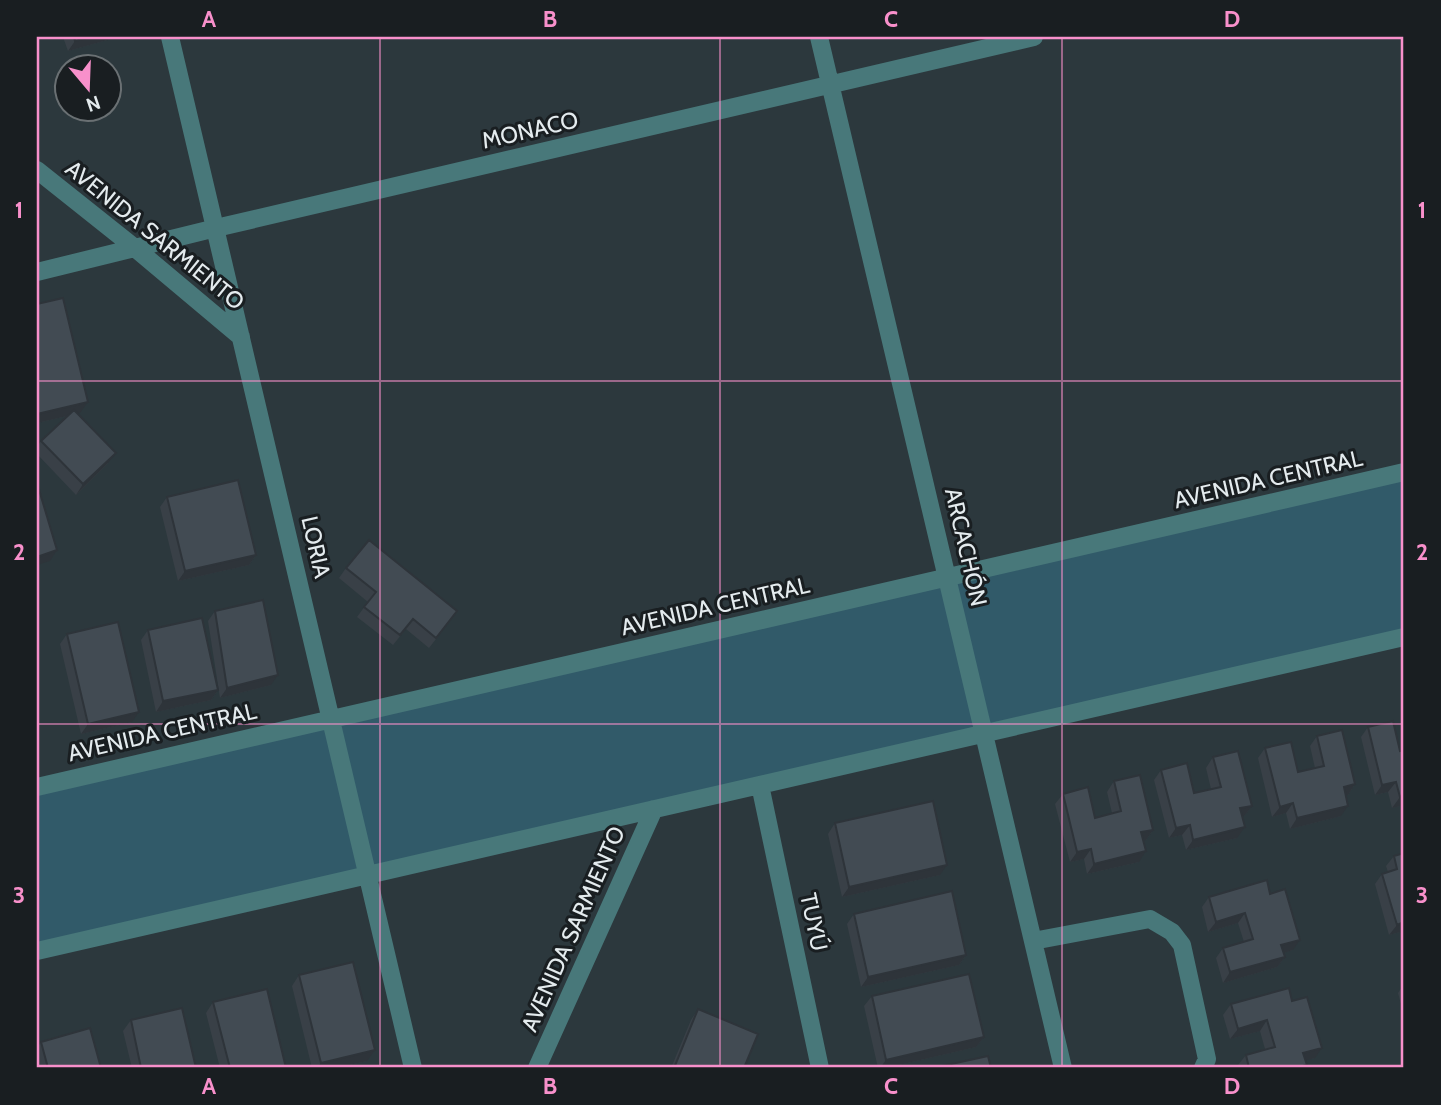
<svg xmlns="http://www.w3.org/2000/svg" width="1441" height="1105" viewBox="0 0 1441 1105" font-family="Cabin,sans-serif">
  <style>
    .grass { fill: #315a69 }
    .lines { fill: none; stroke-linecap: round; stroke-linejoin: round }
    .minor { stroke: #48787a; stroke-width: 18 }
    .wall { fill: #394047 }
    .shaded-wall { fill: #2e343a }
    .building { fill: #424b53; stroke: #2e343a; stroke-width: 2 }
    .grid { fill: none; stroke: #f890cb; stroke-width: 2; stroke-opacity: 0.55 }
    .labels { text-anchor: middle; stroke-width: 6; stroke-linejoin: round; paint-order: stroke }
    .street-label { font-size: 23px; fill: #e4ebee; stroke: #191e21 }
    .neatline { fill: none; stroke: #f890cb; stroke-width: 2.5 }
    .grid-label { font-size: 23px; text-anchor: middle; font-weight: bold; fill: #f890cb }
  </style>
  <rect width="100%" height="100%" fill="#2c383d"/>
  <!-- grass -->
  <path class="grass" d="M 1404,472 L 1404,637 L 37,951 L 37,787 Z"/>
  <g class="lines">
    <!-- minor -->
    <path class="minor" d="M 170,37 L 413,1068
      M 819,37 L 1063,1068
      M 37,170 L 135,248 L 241,337
      M 37,272 L 216,228 L 1034,37
      M 760,785 L 820,1068
      M 37,787 L 1404,472
      M 1033,941 L 1150,919 L 1172,932 L 1182,945 L 1207,1059 L 1203,1068
      M 37,951 L 1404,637
      M 537,1068 L 654,809"/>
  </g>
  <!-- wall -->
  <path class="wall" d="M 63,37 L 118,37 L 68,51 Z
    M 37,304 L 80,413 L 77,413 L 108,463 L 76,495 L 37,454 L 37,447 L 41,441 L 67,416 L 37,423 Z
    M 167,497 L 256,555 L 249,565 L 178,581 L 160,507 Z
    M 346,568 L 450,621 L 429,648 L 406,629 L 393,645 L 357,617 L 368,602 L 339,578 Z
    M 215,611 L 271,685 L 220,698 L 208,621 Z
    M 148,630 L 218,690 L 211,700 L 156,712 L 141,640 Z
    M 67,634 L 132,722 L 81,734 L 60,644 Z
    M 1393,721 L 1404,805 L 1392,808 L 1388,792 L 1375,795 L 1361,737 L 1368,727 Z
    M 1317,736 L 1355,784 L 1348,795 L 1346,795 L 1341,816 L 1290,829 L 1286,813 L 1272,817 L 1258,758 L 1265,748 L 1298,772 L 1315,768 L 1310,746 Z
    M 1213,757 L 1252,806 L 1244,816 L 1242,816 L 1237,838 L 1186,850 L 1182,835 L 1169,838 L 1154,780 L 1161,770 L 1194,793 L 1211,789 L 1206,768 Z
    M 1114,781 L 1153,830 L 1146,840 L 1143,840 L 1139,862 L 1087,874 L 1084,859 L 1070,862 L 1055,804 L 1063,794 L 1095,818 L 1112,813 L 1107,792 Z
    M 835,823 L 940,875 L 842,897 L 828,834 Z
    M 1404,853 L 1404,931 L 1389,935 L 1375,884 L 1382,874 L 1388,872 L 1386,866 L 1394,856 Z
    M 1270,894 L 1293,950 L 1283,953 L 1285,957 L 1277,967 L 1223,983 L 1216,958 L 1223,948 L 1244,942 L 1238,923 L 1208,932 L 1202,907 L 1209,897 Z
    M 854,914 L 966,955 L 959,965 L 861,987 L 847,924 Z
    M 299,975 L 367,1061 L 336,1068 L 312,1068 L 292,986 Z
    M 1404,984 L 1404,1015 L 1398,993 Z
    M 872,996 L 984,1037 L 976,1047 L 886,1068 L 878,1068 L 864,1006 Z
    M 1292,1001 L 1315,1058 L 1305,1060 L 1307,1065 L 1304,1068 L 1239,1068 L 1238,1065 L 1246,1055 L 1265,1049 L 1260,1031 L 1230,1039 L 1223,1015 L 1231,1004 Z
    M 213,1002 L 286,1068 L 220,1068 L 206,1013 Z
    M 698,1009 L 744,1068 L 671,1068 L 691,1020 Z
    M 131,1020 L 196,1068 L 132,1068 L 123,1031 Z
    M 41,1042 L 101,1068 L 38,1068 L 37,1063 L 37,1048 Z"/>
  <!-- shaded-wall -->
  <path class="shaded-wall" d="M 90,37 L 118,37 L 68,51 L 75,41 Z
    M 88,402 L 80,413 L 37,423 L 37,414 Z
    M 116,453 L 108,463 L 76,495 L 83,484 Z
    M 57,550 L 50,561 L 37,565 L 37,557 Z
    M 256,555 L 249,565 L 178,581 L 185,571 Z
    M 278,675 L 271,685 L 220,698 L 227,688 Z
    M 218,690 L 211,700 L 156,712 L 163,701 Z
    M 139,712 L 132,722 L 81,734 L 88,724 Z
    M 1396,782 L 1388,792 L 1375,795 L 1382,785 Z
    M 1355,784 L 1348,795 L 1337,797 L 1344,787 Z
    M 1404,796 L 1404,805 L 1392,808 L 1400,797 Z
    M 1293,803 L 1286,813 L 1272,817 L 1280,807 Z
    M 1252,806 L 1244,816 L 1233,819 L 1240,808 Z
    M 1348,806 L 1341,816 L 1290,829 L 1297,818 Z
    M 1190,825 L 1182,835 L 1169,838 L 1176,828 Z
    M 1245,827 L 1237,838 L 1186,850 L 1193,840 Z
    M 1153,830 L 1146,840 L 1134,843 L 1141,832 Z
    M 1091,849 L 1084,859 L 1070,862 L 1077,852 Z
    M 1146,851 L 1139,862 L 1087,874 L 1094,864 Z
    M 947,865 L 940,875 L 842,897 L 849,887 Z
    M 1245,913 L 1238,923 L 1208,932 L 1216,922 Z
    M 1404,922 L 1404,931 L 1389,935 L 1397,925 Z
    M 1300,940 L 1293,950 L 1274,956 L 1281,945 Z
    M 966,955 L 959,965 L 861,987 L 868,977 Z
    M 1285,957 L 1277,967 L 1223,983 L 1230,972 Z
    M 1267,1020 L 1260,1031 L 1230,1039 L 1238,1029 Z
    M 984,1037 L 976,1047 L 886,1068 L 880,1068 L 886,1060 Z
    M 1322,1048 L 1315,1058 L 1296,1063 L 1303,1053 Z
    M 375,1050 L 367,1061 L 336,1068 L 317,1068 L 321,1063 Z"/>
  <!-- building -->
  <path class="building" d="M 74,37 L 90,37 L 75,41 Z
    M 63,298 L 88,402 L 37,414 L 37,304 Z
    M 74,410 L 116,453 L 83,484 L 41,441 Z
    M 238,480 L 256,555 L 185,571 L 167,497 Z
    M 37,483 L 57,550 L 37,557 Z
    M 369,540 L 457,611 L 436,638 L 413,619 L 400,635 L 364,607 L 376,592 L 346,568 Z
    M 263,600 L 278,675 L 227,688 L 215,611 Z
    M 202,618 L 218,690 L 163,701 L 148,630 Z
    M 118,622 L 139,712 L 88,724 L 67,634 Z
    M 1393,721 L 1400,751 L 1404,750 L 1404,796 L 1400,797 L 1396,782 L 1382,785 L 1368,727 Z
    M 1342,730 L 1355,784 L 1344,787 L 1348,806 L 1297,818 L 1293,803 L 1280,807 L 1265,748 L 1291,742 L 1298,772 L 1324,766 L 1317,736 Z
    M 1238,751 L 1252,806 L 1240,808 L 1245,827 L 1193,840 L 1190,825 L 1176,828 L 1161,770 L 1187,763 L 1194,793 L 1221,787 L 1213,757 Z
    M 1140,775 L 1153,830 L 1141,832 L 1146,851 L 1094,864 L 1091,849 L 1077,852 L 1063,794 L 1088,787 L 1095,818 L 1121,811 L 1114,781 Z
    M 933,801 L 947,865 L 849,887 L 835,823 Z
    M 1404,853 L 1404,922 L 1397,925 L 1382,874 L 1397,869 L 1394,856 Z
    M 1267,880 L 1270,894 L 1285,889 L 1300,940 L 1281,945 L 1285,957 L 1230,972 L 1223,948 L 1253,939 L 1245,913 L 1216,922 L 1209,897 Z
    M 952,891 L 966,955 L 868,977 L 854,914 Z
    M 353,962 L 375,1050 L 321,1063 L 299,975 Z
    M 969,974 L 984,1037 L 886,1060 L 872,996 Z
    M 1289,988 L 1292,1001 L 1307,997 L 1322,1048 L 1303,1053 L 1307,1065 L 1294,1068 L 1249,1068 L 1246,1055 L 1275,1047 L 1267,1020 L 1238,1029 L 1231,1004 Z
    M 267,989 L 286,1068 L 230,1068 L 213,1002 Z
    M 182,1008 L 196,1068 L 141,1068 L 131,1020 Z
    M 698,1009 L 758,1034 L 744,1068 L 674,1068 Z
    M 90,1028 L 101,1068 L 48,1068 L 41,1042 Z
    M 988,1056 L 991,1068 L 933,1068 Z"/>
  <!-- grid -->
  <path class="grid" d="M 380,37 L 380,1068M 720,37 L 720,1068M 1062,37 L 1062,1068M 37,381 L 1404,381M 37,724 L 1404,724"/>
  <g class="labels">
    <!-- street labels -->
    <g class="street-label">
      <text transform="translate(530 130) rotate(-13)" y="8">MONACO</text>
      <text transform="translate(155 235) rotate(39)" y="8">AVENIDA SARMIENTO</text>
      <text transform="translate(1268 479) rotate(-13)" y="8">AVENIDA CENTRAL</text>
      <text transform="translate(316 547) rotate(77)" y="8">LORIA</text>
      <text transform="translate(966 547) rotate(77)" y="8">ARCACHÓN</text>
      <text transform="translate(715 606) rotate(-13)" y="8">AVENIDA CENTRAL</text>
      <text transform="translate(162 732) rotate(-13)" y="8">AVENIDA CENTRAL</text>
      <text transform="translate(814 922) rotate(78)" y="8">TUYÚ</text>
      <text transform="translate(573 929) rotate(-66)" y="8">AVENIDA SARMIENTO</text>
    </g>
  </g>
  <!-- border -->
  <rect width="1441" height="1105" fill="none" stroke="#191e21" stroke-width="77"/>
  <!-- north arrow -->
  <g transform="translate(88 88) rotate(161)"><circle r="33" fill="#191e21" stroke="#6a7073" stroke-width="2"/>
  <path d="M0-5L12 26L0 18L-12 26Z" fill="#f890cb"/>
  <text y="-10" font-size="19" font-weight="bold" text-anchor="middle" fill="#e4ebee">N</text>
  </g>
  <rect x="38" y="38" width="1364" height="1028" class="neatline"/>
  <g class="grid-label">
    <text x="209" y="27">A</text>
    <text x="550" y="27">B</text>
    <text x="891" y="27">C</text>
    <text x="1232" y="27">D</text>
    <text x="19" y="218">1</text>
    <text x="1422" y="218">1</text>
    <text x="19" y="560">2</text>
    <text x="1422" y="560">2</text>
    <text x="19" y="903">3</text>
    <text x="1422" y="903">3</text>
    <text x="209" y="1094">A</text>
    <text x="550" y="1094">B</text>
    <text x="891" y="1094">C</text>
    <text x="1232" y="1094">D</text>
  </g>
</svg>
